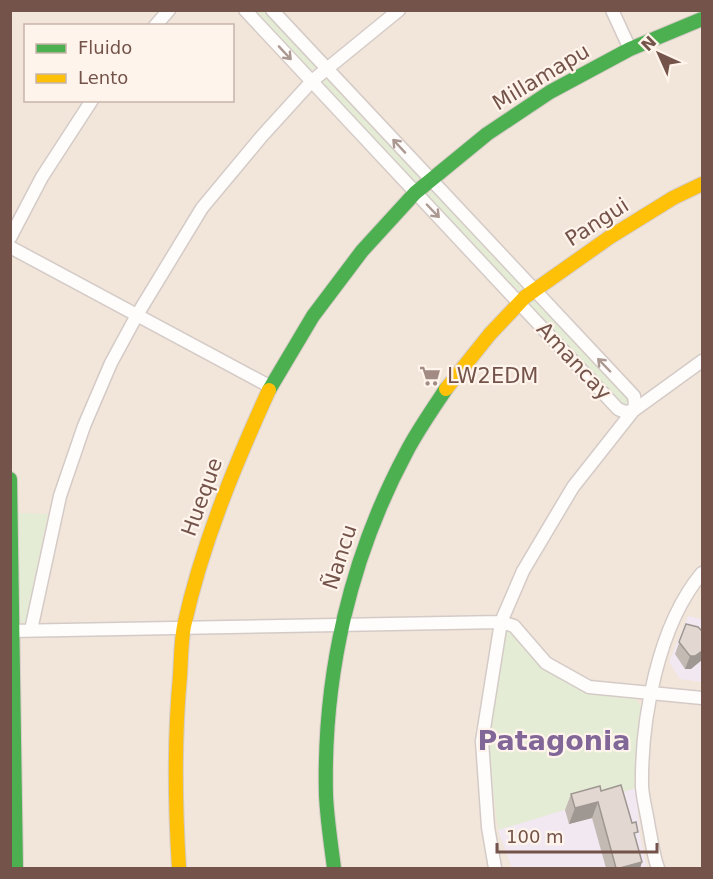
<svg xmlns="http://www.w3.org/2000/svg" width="713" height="879" viewBox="0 0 713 879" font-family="'DejaVu Sans',sans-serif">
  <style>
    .residential { fill: #f2e5da; fill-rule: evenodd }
    .education { fill: #f1e8f2 }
    .green { fill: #e5ecd5 }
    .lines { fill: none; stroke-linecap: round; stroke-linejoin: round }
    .street-casing { stroke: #d4cbc7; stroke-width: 15 }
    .fast-casing { stroke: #d5cbc6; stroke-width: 16 }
    .slow-casing { stroke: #d5cbc6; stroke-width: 16 }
    .street { stroke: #fefdfc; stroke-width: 12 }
    .fast { stroke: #4caf50; stroke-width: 14 }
    .slow { stroke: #ffc107; stroke-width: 14 }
    .wall { fill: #c3bab4 }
    .shaded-wall { fill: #9f9792 }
    .building { fill: #e3d8d1; stroke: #9f9792; stroke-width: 1.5 }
    .oneway { stroke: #ab9891 }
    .labels { text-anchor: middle; stroke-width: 4.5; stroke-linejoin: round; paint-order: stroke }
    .street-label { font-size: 21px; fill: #74544a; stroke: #fff4eb }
    .poi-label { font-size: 21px; fill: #74544a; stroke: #fff4eb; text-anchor: start }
    .district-label { font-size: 27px; font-weight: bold; fill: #816698; stroke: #fff4eb }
  </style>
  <rect width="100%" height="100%" fill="#f6f0ea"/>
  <!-- residential -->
  <path class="residential" d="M 11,11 L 702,11 L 702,868 L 11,868 ZM 26,26 L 232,26 L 232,100 L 26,100 Z"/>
  <!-- education -->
  <path class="education" d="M 688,616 L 702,619 L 702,682 L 680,679 L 669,662 Z
    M 636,788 L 640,836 L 647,868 L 512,868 L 498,830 Z"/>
  <!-- green -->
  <path class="green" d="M 252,11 L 266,11 L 316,63 L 315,68 L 311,71 L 308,69 Z
    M 329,77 L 421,176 L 417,181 L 412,181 L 322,86 L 323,79 Z
    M 433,189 L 524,287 L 519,292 L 516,291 L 425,194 Z
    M 531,298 L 536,299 L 630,399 L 628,406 L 620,404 L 529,306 Z
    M 17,513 L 48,514 L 26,622 L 22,623 L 18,622 Z
    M 505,627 L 515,631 L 523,646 L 554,674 L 592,694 L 635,699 L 641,706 L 636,788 L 498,830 L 488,749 Z"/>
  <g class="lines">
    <defs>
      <path id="street" d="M 245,10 L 618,409 L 625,412 L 633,411
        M 272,10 L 634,396 L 635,404 L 633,411
        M 612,10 L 630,49
        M 155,26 L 169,10
        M 10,238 L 42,177 L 92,100
        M 10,247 L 271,387
        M 31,630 L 60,496 L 84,426 L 111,363 L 137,315 L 202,208 L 262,136 L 312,81 L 399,10
        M 10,631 L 501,622 L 514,626 L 546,663 L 589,687 L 702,698
        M 495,868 L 488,827 L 482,741 L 501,622 L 523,571 L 573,487 L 633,411 L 702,361
        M 658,868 C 653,856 652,841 649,828 C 647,814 643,800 642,787 C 641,719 658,625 702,573"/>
      <path id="fast" d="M 269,390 L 313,316 L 362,251 L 415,193 L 487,134 L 550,92 L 630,49 L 702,19
        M 10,479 L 16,868
        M 334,868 C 331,844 327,819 326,795 C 323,675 350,557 407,451 C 418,430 432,410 446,389"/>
      <path id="slow" d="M 446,389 L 490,334 L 525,297 L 610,237 L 673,198 L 702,184
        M 179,868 C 175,804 174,740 180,676 C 181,660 181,642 184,626 C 202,544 234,467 269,390"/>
    </defs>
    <!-- street casing -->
    <use href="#street" class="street-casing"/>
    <!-- fast casing -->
    <use href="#fast" class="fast-casing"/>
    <!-- slow casing -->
    <use href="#slow" class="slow-casing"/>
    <!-- street -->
    <use href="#street" class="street"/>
    <!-- fast -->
    <use href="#fast" class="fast"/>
    <!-- slow -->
    <use href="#slow" class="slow"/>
  </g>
  <!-- wall -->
  <path class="wall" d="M 686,624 L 698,627 L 691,669 L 685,669 L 675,654 Z
    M 601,791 L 636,839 L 642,862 L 640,868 L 606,868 L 592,818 L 569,824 L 565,810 L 571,794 Z"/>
  <!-- shaded-wall -->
  <path class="shaded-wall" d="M 702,651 L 702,660 L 691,669 L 685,669 L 690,656 Z
    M 598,802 L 592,818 L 569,824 L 575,808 Z
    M 642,862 L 640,868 L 620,868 Z"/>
  <!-- building -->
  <path class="building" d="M 686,624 L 698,627 L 702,631 L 702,651 L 695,656 L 690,656 L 679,642 Z
    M 621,785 L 632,823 L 636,822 L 638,832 L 634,833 L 642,862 L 620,868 L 616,868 L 598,802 L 575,808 L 571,794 L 600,786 L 601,791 Z"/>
  <!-- one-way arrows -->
  <defs><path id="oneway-shaft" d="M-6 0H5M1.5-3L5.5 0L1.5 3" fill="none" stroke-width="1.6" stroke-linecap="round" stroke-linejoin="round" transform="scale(1.5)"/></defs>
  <g class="oneway">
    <use href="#oneway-shaft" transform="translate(285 53) rotate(47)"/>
    <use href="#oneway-shaft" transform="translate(399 146) rotate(-133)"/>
    <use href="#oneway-shaft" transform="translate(433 211) rotate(46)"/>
    <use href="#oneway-shaft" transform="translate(604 365) rotate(-134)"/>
  </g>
  <!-- icons -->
  <defs>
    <symbol id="supermarket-bare" viewBox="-9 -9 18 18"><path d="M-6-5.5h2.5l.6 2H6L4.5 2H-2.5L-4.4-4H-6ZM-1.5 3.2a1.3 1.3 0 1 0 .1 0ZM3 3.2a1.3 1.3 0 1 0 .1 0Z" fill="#a28b82" stroke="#fff4eb" stroke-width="2.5" paint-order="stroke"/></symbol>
  </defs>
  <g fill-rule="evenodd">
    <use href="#supermarket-bare" x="415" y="361" width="30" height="30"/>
  </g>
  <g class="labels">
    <!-- street labels -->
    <g class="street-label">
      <text transform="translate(541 77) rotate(-31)" y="7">Millamapu</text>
      <text transform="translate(597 222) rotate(-33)" y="7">Pangui</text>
      <text transform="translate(574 361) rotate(47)" y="7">Amancay</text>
      <text transform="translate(202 497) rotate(-70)" y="7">Hueque</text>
      <text transform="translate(340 557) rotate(-72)" y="7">Ñancu</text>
    </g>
    <!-- poi labels -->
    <g class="poi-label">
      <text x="447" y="383">LW2EDM</text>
    </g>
    <!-- district labels -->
    <g class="district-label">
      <text x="554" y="750">Patagonia</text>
    </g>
  </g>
  <!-- border -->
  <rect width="713" height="879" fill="none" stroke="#74544a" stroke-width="24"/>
  <!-- legend -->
  <rect x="24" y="24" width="210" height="78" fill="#fff4eb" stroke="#c7b4ab" stroke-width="1.5"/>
  <rect x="36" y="44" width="30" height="9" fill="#4caf50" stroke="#c7b4ab" stroke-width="1.5"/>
  <text x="78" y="54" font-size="18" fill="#74544a">Fluido</text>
  <rect x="36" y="74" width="30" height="9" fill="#ffc107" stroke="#c7b4ab" stroke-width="1.5"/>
  <text x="78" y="84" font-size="18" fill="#74544a">Lento</text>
  <!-- north arrow -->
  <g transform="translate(659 54) rotate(315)" stroke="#fff4eb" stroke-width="4.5" paint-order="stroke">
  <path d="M0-4.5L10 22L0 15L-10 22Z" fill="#74544a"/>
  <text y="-9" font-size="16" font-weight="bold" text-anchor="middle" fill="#74544a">N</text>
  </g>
  <!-- scale -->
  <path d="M497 843v9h160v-9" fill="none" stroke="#74544a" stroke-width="3"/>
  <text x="506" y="843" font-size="18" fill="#74544a" stroke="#fff4eb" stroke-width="4.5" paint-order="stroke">100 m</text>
</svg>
